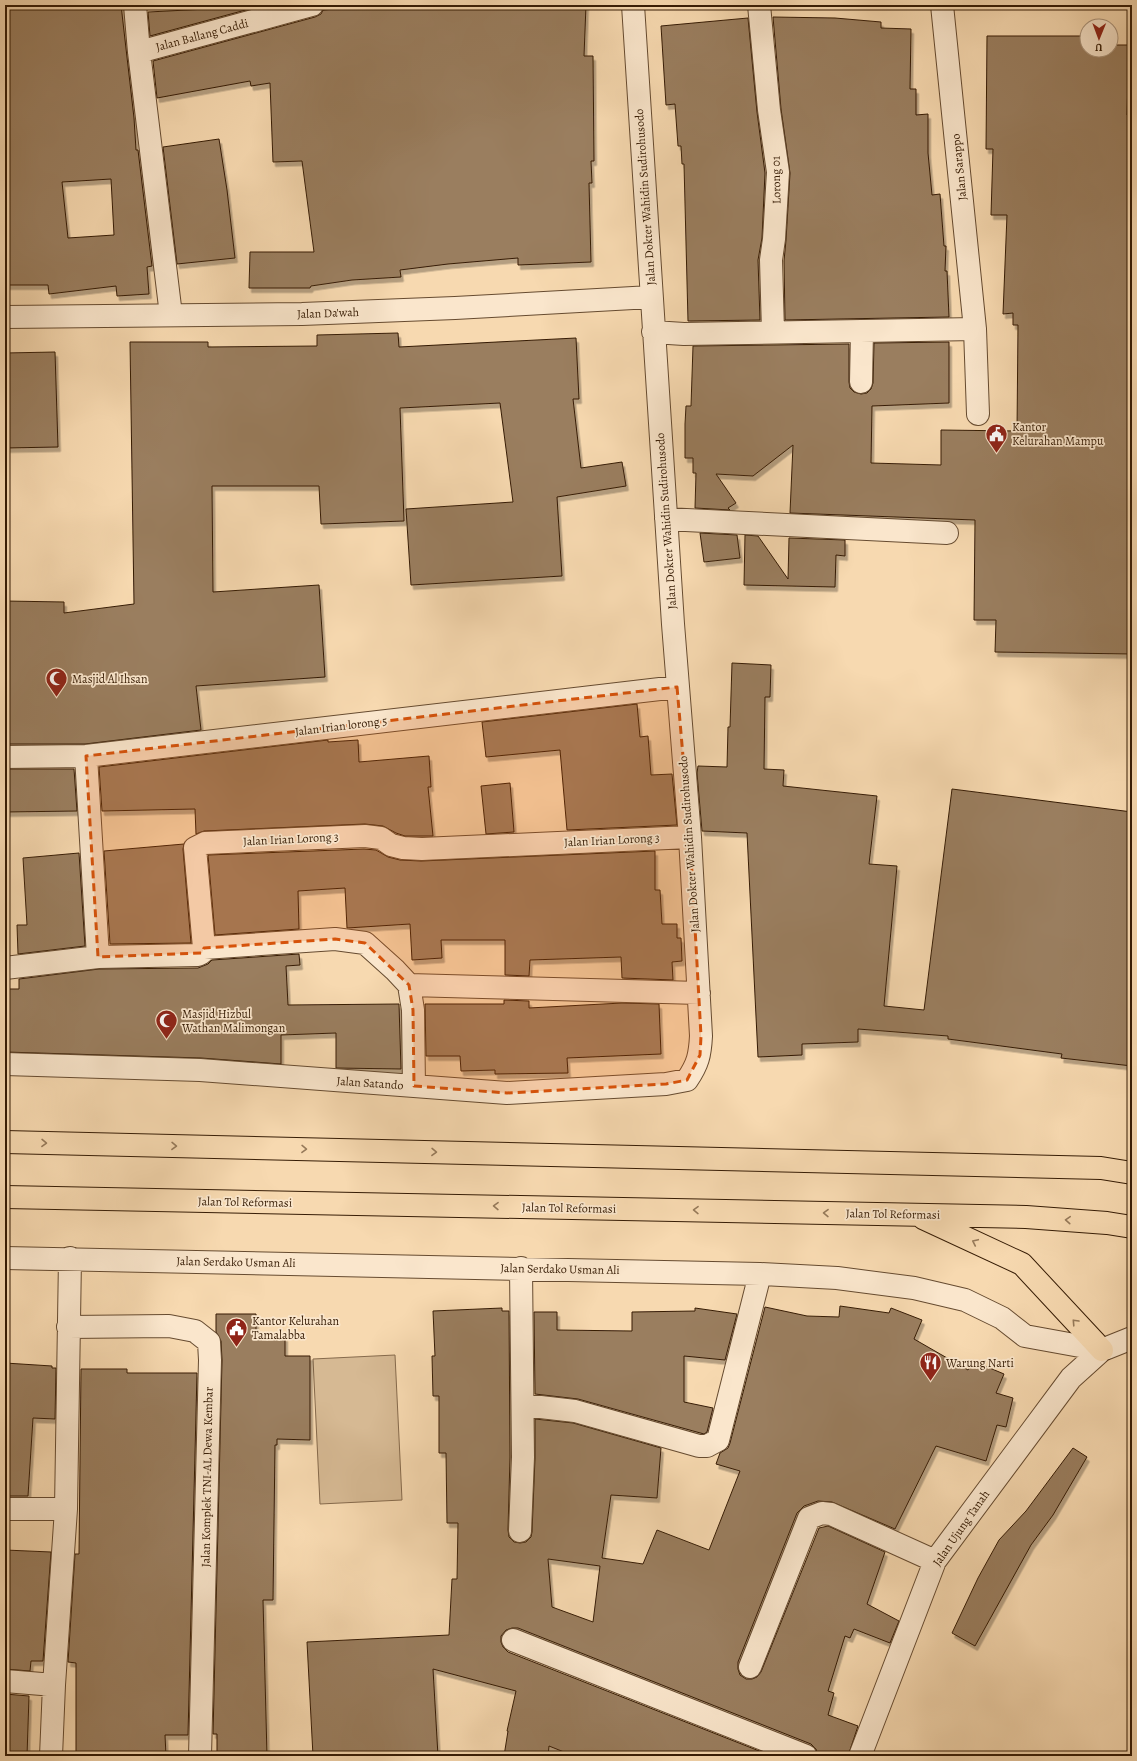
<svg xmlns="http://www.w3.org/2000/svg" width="1137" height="1761" viewBox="0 0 1137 1761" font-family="Alegreya,serif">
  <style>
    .green { fill: #d6b993; stroke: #866a4c }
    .building { fill: #9a7e5e; stroke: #361c05; fill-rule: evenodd; filter: url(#shadow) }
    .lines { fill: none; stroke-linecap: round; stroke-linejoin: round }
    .minor-casing { stroke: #664b30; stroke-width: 24 }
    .highway-casing { stroke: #361c05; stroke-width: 24 }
    .minor { stroke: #fae6cc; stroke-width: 22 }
    .highway { stroke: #f7d9b0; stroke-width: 22 }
    .oneway { stroke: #967a5a }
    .marked { fill: #d6530b; fill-opacity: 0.2; stroke: #d6530b; stroke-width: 3; stroke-dasharray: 8 5; stroke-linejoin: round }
    .labels { text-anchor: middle; stroke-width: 3.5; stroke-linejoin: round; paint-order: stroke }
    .street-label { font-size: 12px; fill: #361c05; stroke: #fae6cc }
    .poi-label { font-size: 12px; fill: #361c05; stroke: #fae6cc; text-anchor: start }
  </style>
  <defs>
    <filter id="shadow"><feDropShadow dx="2.5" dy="4.5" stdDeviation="0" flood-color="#0004"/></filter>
  </defs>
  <rect width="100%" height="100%" fill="#f7d9b0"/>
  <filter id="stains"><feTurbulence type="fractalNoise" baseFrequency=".005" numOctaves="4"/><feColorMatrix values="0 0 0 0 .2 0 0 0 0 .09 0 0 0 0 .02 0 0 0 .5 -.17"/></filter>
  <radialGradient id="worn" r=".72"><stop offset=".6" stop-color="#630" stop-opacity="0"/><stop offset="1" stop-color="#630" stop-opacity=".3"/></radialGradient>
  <!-- green -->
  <path class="green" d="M 395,1355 L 402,1500 L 320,1504 L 313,1359 Z"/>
  <!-- building -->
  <path class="building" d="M 5,5 L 121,5 L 134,118 L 136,150 L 138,150 L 152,266 L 147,267 L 149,294 L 117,296 L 116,286 L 49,294 L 48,285 L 5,285 ZM 111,179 L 114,235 L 68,238 L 62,182 Z
    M 206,5 L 264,5 L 150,36 L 148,12 L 207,9 Z
    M 383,5 L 586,5 L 584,56 L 593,56 L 594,161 L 591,161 L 592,183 L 589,183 L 591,262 L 518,265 L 518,258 L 448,264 L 400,270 L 401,277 L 352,280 L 311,286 L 310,288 L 249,288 L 250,252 L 314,252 L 302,161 L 273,162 L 270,83 L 251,86 L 250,81 L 157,98 L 153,61 L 315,17 L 321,14 L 323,10 Z
    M 773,17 L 835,18 L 881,22 L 881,28 L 911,29 L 910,89 L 916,89 L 916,115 L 928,114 L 928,153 L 932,195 L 940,194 L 944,246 L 946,246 L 945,271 L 947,271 L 949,317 L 785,320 L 784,261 L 786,240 L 790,173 L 781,109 Z
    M 748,18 L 757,112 L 765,173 L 762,238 L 758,260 L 760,320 L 688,321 L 684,164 L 682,164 L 681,146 L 678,146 L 675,104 L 666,105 L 661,26 Z
    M 987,36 L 1087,36 L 1087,50 L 1111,50 L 1111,45 L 1129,45 L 1127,115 L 1129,115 L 1129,158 L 1132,158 L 1132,333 L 1129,403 L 1132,403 L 1132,654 L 995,652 L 996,620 L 974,620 L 975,520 L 790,513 L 793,445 L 753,476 L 716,474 L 736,503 L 728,508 L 730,510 L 695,508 L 696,473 L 693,473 L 693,458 L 685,458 L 685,424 L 686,406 L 691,406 L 693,346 L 849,344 L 849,382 L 850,388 L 854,392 L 861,394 L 867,393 L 871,389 L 873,383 L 874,343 L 949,342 L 949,403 L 872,406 L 871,463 L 941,465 L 941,430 L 1017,431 L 1018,325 L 1013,325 L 1013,313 L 1003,314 L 1007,215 L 991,215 L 993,149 L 986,149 Z
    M 219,139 L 227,190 L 235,258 L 177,264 L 163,147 Z
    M 398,333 L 399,347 L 576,338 L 579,399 L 573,399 L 581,468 L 622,462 L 626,486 L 557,497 L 562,576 L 411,585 L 406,509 L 513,502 L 500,403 L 400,408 L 404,521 L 321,524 L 319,486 L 212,486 L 213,592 L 319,585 L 325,677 L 196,686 L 201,730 L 85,744 L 5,744 L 5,601 L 64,602 L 64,613 L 134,604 L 130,342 L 208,342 L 208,347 L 317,346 L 317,335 Z
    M 55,352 L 58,447 L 5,448 L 5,353 Z
    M 700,533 L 737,535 L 740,558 L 704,562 Z
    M 745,535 L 758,536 L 788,579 L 789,538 L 845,540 L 845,556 L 836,555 L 835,587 L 744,585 Z
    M 732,663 L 771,665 L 770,697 L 765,697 L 764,769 L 784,770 L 783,786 L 877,796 L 869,864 L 897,866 L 884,1006 L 924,1010 L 952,789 L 1132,812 L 1132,1066 L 1061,1058 L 1062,1054 L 948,1039 L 948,1036 L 858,1029 L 858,1042 L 802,1044 L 802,1055 L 758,1057 L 747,833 L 702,831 L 697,773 L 698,766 L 727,767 L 728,727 L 730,727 Z
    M 637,704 L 640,737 L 648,736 L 651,775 L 672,774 L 677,825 L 567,830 L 560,750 L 486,757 L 482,722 Z
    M 328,740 L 328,742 L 358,740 L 359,762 L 429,756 L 431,787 L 428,787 L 433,836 L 405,836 L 396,833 L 383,826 L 365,824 L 204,831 L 196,834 L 195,809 L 102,811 L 99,767 Z
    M 5,769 L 74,769 L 77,811 L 5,812 Z
    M 510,783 L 514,832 L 486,834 L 481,786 Z
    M 184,844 L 183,849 L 191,943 L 110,944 L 104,851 Z
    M 364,849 L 376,850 L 388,857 L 400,860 L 421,861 L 655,851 L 655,890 L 660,890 L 662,924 L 677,924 L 677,938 L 681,938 L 682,961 L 672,962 L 673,980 L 622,978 L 621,957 L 530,960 L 529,976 L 505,975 L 505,940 L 441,940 L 442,958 L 412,960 L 410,924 L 347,928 L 345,888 L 298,891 L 299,929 L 215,935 L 208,855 Z
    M 79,853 L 85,946 L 18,954 L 17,925 L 27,925 L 23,858 Z
    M 299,954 L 300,965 L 286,966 L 288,1005 L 399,1004 L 401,1069 L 336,1068 L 336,1033 L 281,1035 L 281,1064 L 201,1058 L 5,1052 L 5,989 L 19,989 L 19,979 L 99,969 L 198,968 L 208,964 L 212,960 Z
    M 504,1000 L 529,1001 L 529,1008 L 622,1003 L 659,1004 L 661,1054 L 567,1058 L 568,1073 L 495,1074 L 495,1070 L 461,1071 L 460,1056 L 426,1056 L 425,1004 L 504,1004 Z
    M 840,1306 L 889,1313 L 891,1308 L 922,1320 L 914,1339 L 968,1370 L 973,1361 L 1004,1374 L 996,1393 L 1013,1398 L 1006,1427 L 997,1425 L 986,1461 L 936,1446 L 895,1529 L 832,1502 L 818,1501 L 804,1506 L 797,1513 L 738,1662 L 738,1669 L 740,1675 L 746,1679 L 752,1679 L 757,1677 L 761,1672 L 819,1528 L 828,1526 L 885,1552 L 867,1604 L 899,1621 L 890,1643 L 854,1629 L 850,1638 L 845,1636 L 828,1691 L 834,1693 L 828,1715 L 858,1726 L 848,1756 L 818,1756 L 816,1749 L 811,1744 L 518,1628 L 512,1628 L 506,1630 L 501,1636 L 501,1642 L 503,1647 L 508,1652 L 772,1756 L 574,1756 L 549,1746 L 548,1756 L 504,1756 L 508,1731 L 507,1731 L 516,1691 L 433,1669 L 438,1756 L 313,1756 L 307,1642 L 449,1635 L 452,1579 L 457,1579 L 458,1523 L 447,1523 L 446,1453 L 439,1453 L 439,1396 L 433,1396 L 432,1356 L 435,1356 L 433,1311 L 502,1308 L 502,1311 L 509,1311 L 510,1457 L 508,1530 L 509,1537 L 514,1542 L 520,1543 L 526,1542 L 531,1537 L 532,1532 L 535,1458 L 535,1419 L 573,1423 L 661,1448 L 657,1498 L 611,1495 L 602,1558 L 643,1564 L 657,1530 L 709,1550 L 740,1471 L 716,1464 L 720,1453 L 728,1448 L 730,1443 L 765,1307 L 807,1316 L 839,1317 ZM 548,1559 L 600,1566 L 593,1622 L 552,1607 Z
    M 695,1308 L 737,1314 L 725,1360 L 684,1356 L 684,1402 L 713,1408 L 707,1432 L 704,1434 L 578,1399 L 535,1394 L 534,1312 L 557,1312 L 557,1330 L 632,1331 L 632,1312 L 695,1311 Z
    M 216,1314 L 256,1314 L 256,1337 L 285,1337 L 285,1356 L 310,1356 L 310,1440 L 277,1439 L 277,1445 L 275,1445 L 273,1600 L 263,1600 L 267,1756 L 217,1756 L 217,1734 L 213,1734 L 222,1360 L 221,1341 L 216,1332 Z
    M 5,1363 L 52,1366 L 52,1368 L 56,1368 L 55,1419 L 33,1418 L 28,1496 L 5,1496 Z
    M 81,1369 L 127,1369 L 127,1373 L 197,1373 L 188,1735 L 165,1735 L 166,1756 L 76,1756 L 76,1663 L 68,1662 L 75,1554 L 79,1554 Z
    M 1073,1448 L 1087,1457 L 1053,1515 L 1031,1545 L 975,1646 L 952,1633 L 978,1578 L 999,1540 L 1026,1511 Z
    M 5,1550 L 51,1552 L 43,1661 L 31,1661 L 30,1671 L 5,1669 Z
    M 5,1694 L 29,1696 L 27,1756 L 5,1756 Z"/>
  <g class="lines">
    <defs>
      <path id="minor" d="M 135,5 L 139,52 L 171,315
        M 759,5 L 769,110 L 778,172 L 774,239 L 771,260 L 773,332
        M 942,5 L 975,329 L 978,414
        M 139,52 L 312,5
        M 5,317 L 302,314 L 455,308 L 651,297
        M 653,332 L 684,334 L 975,329
        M 861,382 L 862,331
        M 666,519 L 947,533
        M 86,756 L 98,957
        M 5,757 L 86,756 L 677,687
        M 204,948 L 335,939 L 365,943 L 395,970 L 409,985 L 413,1010 L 414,1086
        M 5,968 L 98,957 L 198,955 L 202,953 L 204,948 L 195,848 L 205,843 L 365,836 L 381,838 L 391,845 L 403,848 L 422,849 L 690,837
        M 409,985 L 699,993
        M 5,1064 L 200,1070 L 507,1093 L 666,1084 L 687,1080 C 698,1064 700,1055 701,1036 L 690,837 L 673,624 L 633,5
        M 5,1258 L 760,1274 L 837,1278 L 914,1288 L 965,1300 L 1002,1318 L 1025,1336 L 1102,1350
        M 68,1327 L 169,1326 L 195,1331 L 209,1342 L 210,1360 L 200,1756
        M 523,1405 L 575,1411 L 699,1446 L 707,1446 L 718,1440 L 760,1274
        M 5,1509 L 66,1509
        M 520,1531 L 523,1457 L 521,1268
        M 513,1640 L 806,1756
        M 750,1667 L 809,1518 L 822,1513 L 831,1514 L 935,1561
        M 5,1681 L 54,1685
        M 51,1756 L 54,1685 L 66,1509 L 70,1258
        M 860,1756 L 935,1561 L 1071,1378 L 1102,1350 L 1132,1338"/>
      <path id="highway" d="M 5,1142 L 1101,1168 L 1132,1173
        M 5,1197 L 1026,1217 L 1107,1223 L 1132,1227
        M 923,1218 L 1022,1264 L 1102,1350"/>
    </defs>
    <!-- minor casing -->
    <use href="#minor" class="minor-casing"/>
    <!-- highway casing -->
    <use href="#highway" class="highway-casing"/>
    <!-- minor -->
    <use href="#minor" class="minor"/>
    <!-- highway -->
    <use href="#highway" class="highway"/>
  </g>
  <!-- one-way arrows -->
  <defs><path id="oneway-chevron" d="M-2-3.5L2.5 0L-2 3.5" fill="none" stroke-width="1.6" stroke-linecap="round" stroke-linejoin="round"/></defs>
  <g class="oneway">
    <use href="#oneway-chevron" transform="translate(44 1143) rotate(1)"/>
    <use href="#oneway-chevron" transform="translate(174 1146) rotate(1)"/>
    <use href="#oneway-chevron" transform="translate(304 1149) rotate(1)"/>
    <use href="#oneway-chevron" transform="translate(434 1152) rotate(1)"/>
    <use href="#oneway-chevron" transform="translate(496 1206) rotate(-179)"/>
    <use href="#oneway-chevron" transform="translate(696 1210) rotate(-179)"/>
    <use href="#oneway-chevron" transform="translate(826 1213) rotate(-179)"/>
    <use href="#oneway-chevron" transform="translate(1068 1220) rotate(-176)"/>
    <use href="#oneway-chevron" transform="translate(975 1242) rotate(-155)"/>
    <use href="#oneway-chevron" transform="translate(1075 1322) rotate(-133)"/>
  </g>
  <!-- marked area -->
  <path class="marked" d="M 677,687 L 690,837 L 701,1036 L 700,1055 L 687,1080 L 666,1084 L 507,1093 L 414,1086 L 413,1010 L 409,985 L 365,943 L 335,939 L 204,948 L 202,953 L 98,957 L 86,756 Z"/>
  <!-- icons -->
  <defs>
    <symbol id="civic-pin" viewBox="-11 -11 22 30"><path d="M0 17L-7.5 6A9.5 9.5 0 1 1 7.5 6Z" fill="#8f2418" stroke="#fae6cc"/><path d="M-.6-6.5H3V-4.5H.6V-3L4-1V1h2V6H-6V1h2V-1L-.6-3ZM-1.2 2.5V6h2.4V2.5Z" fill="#fff"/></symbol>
    <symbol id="mosque-pin" viewBox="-11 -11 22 30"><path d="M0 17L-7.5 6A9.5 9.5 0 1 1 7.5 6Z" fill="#8f2418" stroke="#fae6cc"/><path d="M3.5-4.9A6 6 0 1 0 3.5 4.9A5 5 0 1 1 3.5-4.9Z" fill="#fff"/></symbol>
    <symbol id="restaurant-pin" viewBox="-11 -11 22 30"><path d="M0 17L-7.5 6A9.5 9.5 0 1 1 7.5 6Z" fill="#8f2418" stroke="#fae6cc"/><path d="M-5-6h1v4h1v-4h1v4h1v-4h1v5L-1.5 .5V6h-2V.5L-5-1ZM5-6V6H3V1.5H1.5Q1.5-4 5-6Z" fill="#fff"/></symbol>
  </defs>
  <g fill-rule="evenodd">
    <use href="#civic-pin" x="984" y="422" width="25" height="34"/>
    <use href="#mosque-pin" x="44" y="666" width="25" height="34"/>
    <use href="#mosque-pin" x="154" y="1008" width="25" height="34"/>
    <use href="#civic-pin" x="224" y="1316" width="25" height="34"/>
    <use href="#restaurant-pin" x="918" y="1350" width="25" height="34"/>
  </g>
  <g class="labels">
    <!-- street labels -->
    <g class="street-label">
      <text transform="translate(202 35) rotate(-15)" y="4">Jalan Ballang Caddi</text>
      <text transform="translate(959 167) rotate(-96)" y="4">Jalan Sarappo</text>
      <text transform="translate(776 180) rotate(-91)" y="4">Lorong 01</text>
      <text transform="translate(645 197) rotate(-94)" y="4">Jalan Dokter Wahidin Sudirohusodo</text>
      <text transform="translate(328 313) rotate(-2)" y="4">Jalan Da'wah</text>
      <text transform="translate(666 521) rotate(-94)" y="4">Jalan Dokter Wahidin Sudirohusodo</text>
      <text transform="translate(341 726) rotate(-7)" y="4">Jalan Irian lorong 5</text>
      <text transform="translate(291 839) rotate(-3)" y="4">Jalan Irian Lorong 3</text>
      <text transform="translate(612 840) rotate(-3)" y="4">Jalan Irian Lorong 3</text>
      <text transform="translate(689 844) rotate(-94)" y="4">Jalan Dokter Wahidin Sudirohusodo</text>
      <text transform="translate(370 1083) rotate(4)" y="4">Jalan Satando</text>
      <text transform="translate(245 1202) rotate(1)" y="4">Jalan Tol Reformasi</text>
      <text transform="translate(569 1208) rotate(1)" y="4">Jalan Tol Reformasi</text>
      <text transform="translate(893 1214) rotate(1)" y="4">Jalan Tol Reformasi</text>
      <text transform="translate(236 1262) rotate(1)" y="4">Jalan Serdako Usman Ali</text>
      <text transform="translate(560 1269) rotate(1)" y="4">Jalan Serdako Usman Ali</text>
      <text transform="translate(207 1477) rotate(-89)" y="4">Jalan Komplek TNI-AL Dewa Kembar</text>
      <text transform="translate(961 1528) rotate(-55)" y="4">Jalan Ujung Tanah</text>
    </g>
    <!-- poi labels -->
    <g class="poi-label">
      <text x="1012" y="431">Kantor<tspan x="1012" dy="14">Kelurahan Mampu</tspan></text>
      <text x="72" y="683">Masjid Al Ihsan</text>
      <text x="182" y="1018">Masjid Hizbul<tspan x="182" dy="14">Wathan Malimongan</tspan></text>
      <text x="252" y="1325">Kantor Kelurahan<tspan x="252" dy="14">Tamalabba</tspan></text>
      <text x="946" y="1367">Warung Narti</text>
    </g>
  </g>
  <!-- margin -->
  <rect width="1137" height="1761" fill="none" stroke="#f7d9b0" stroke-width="20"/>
  <rect x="6" y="6" width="1125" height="1749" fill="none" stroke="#361c05" stroke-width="2"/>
  <rect x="10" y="10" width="1117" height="1741" fill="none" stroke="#361c05"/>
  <!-- north arrow -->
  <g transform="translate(1099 38) rotate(181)"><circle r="19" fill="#fae6cc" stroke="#ac957c"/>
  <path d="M0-3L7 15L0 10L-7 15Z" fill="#8f2418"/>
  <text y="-6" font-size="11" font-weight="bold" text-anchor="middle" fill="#361c05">U</text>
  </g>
  <rect width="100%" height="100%" filter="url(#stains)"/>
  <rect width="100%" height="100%" fill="url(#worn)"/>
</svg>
